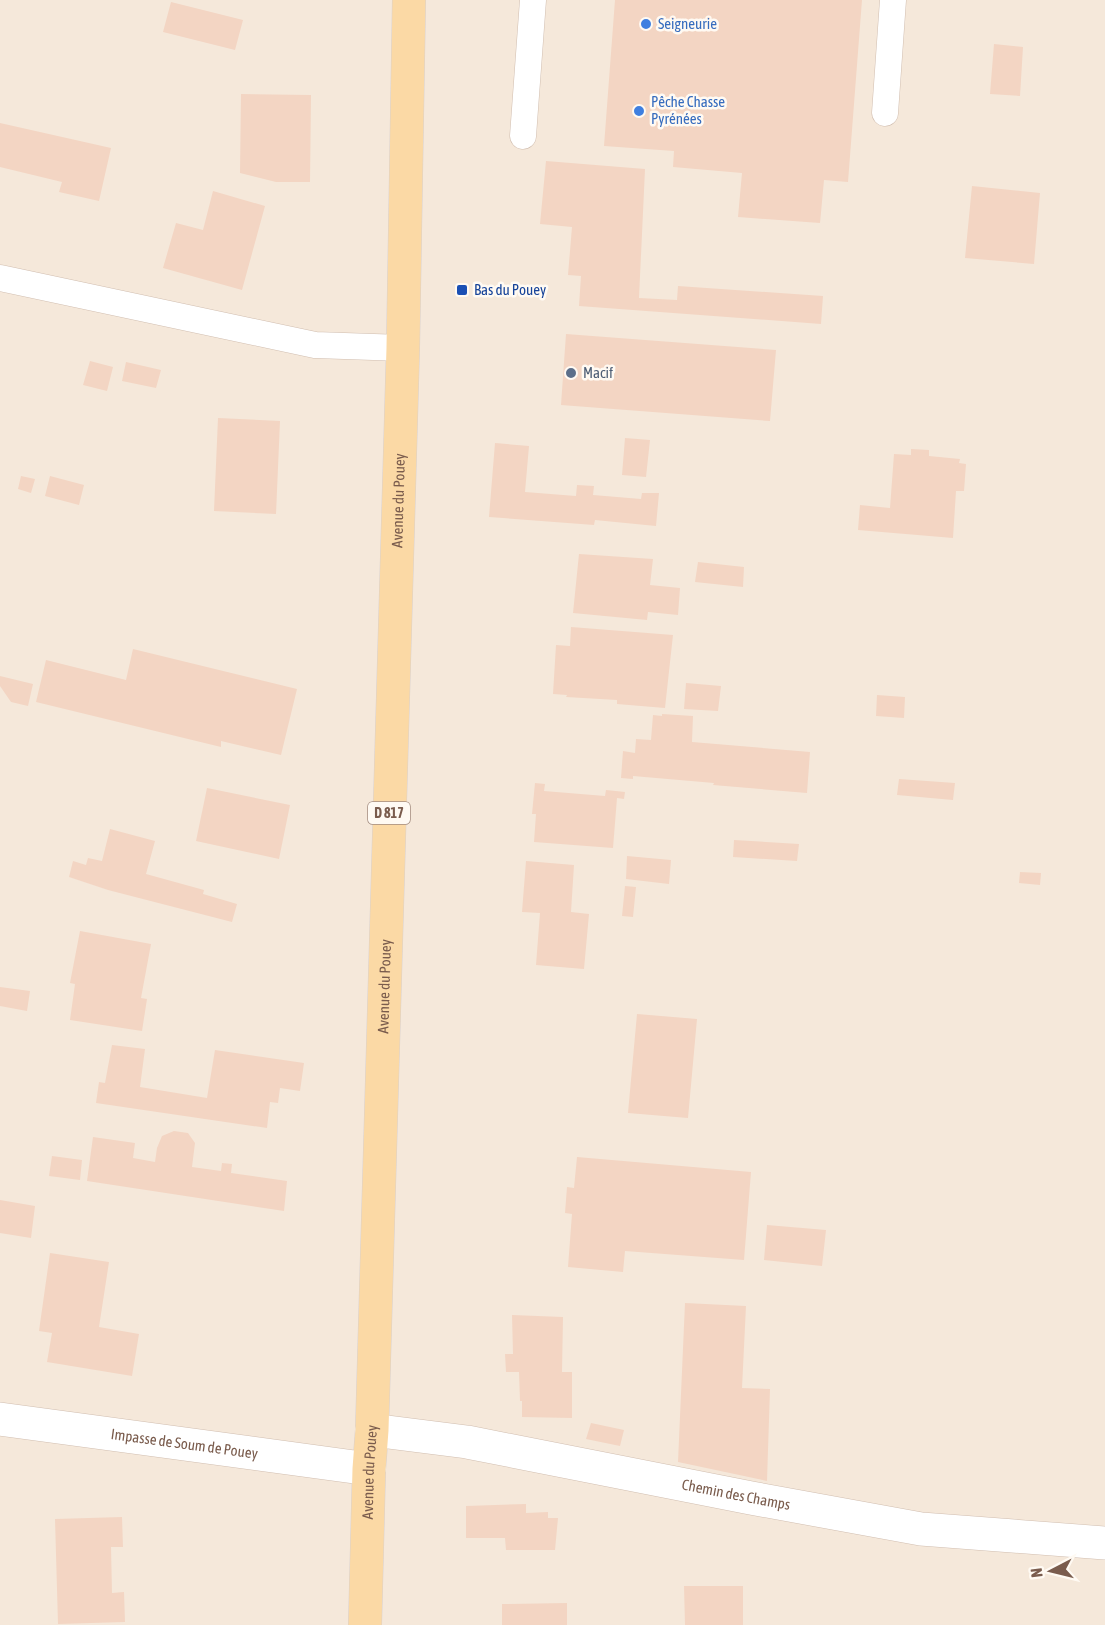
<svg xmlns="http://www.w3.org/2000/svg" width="1105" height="1625" viewBox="0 0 1105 1625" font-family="'Asap Condensed',sans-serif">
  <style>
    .residential { fill: #f5e8da }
    .building { fill: #f3d5c3 }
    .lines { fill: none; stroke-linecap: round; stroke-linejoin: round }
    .service-casing { stroke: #d1beb0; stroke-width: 27 }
    .minor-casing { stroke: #d1beb0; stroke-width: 34 }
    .primary-casing { stroke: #dad1cd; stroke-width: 34 }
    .service { stroke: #fff; stroke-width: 26 }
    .minor { stroke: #fff; stroke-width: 33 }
    .primary { stroke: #fbd9a5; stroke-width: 33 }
    .shop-dot { fill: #3f7fe0; stroke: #fffaf3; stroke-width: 2 }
    .transit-dot { fill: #1a4fb4; stroke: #fffaf3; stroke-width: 2 }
    .service-dot { fill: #5c6f8a; stroke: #fffaf3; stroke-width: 2 }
    .labels { text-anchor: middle; stroke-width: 5; stroke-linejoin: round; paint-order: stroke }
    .shield { fill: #fffaf3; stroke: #a28b7f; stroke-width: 1.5 }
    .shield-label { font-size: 14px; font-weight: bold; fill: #7a5c4d }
    .shop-label { font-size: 15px; fill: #366cbe; stroke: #fffaf3; text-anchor: start }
    .transit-label { font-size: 15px; fill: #164399; stroke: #fffaf3; text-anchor: start }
    .service-label { font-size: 15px; fill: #4e5e75; stroke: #fffaf3; text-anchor: start }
    .street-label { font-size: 15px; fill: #7a5c4d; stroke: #fffaf3 }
  </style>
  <rect width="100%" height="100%" fill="#fdf6ec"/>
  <!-- residential -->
  <path class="residential" d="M 0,0 L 1105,0 L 1105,1625 L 0,1625 Z"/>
  <!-- building -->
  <path class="building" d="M 615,0 L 862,0 L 848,182 L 824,180 L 820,223 L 738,217 L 742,173 L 673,167 L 674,151 L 604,146 Z
    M 171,2 L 243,20 L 235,50 L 163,32 Z
    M 994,44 L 1023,47 L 1020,96 L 990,94 Z
    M 241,94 L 311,95 L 310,182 L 276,182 L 240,173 Z
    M 0,123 L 111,148 L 99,201 L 59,192 L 62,182 L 0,167 Z
    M 546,161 L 645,169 L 639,298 L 677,300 L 678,286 L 823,296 L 821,324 L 579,306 L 581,276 L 568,275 L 572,227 L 540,224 Z
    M 972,186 L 1040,193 L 1034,264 L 965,258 Z
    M 213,191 L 265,206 L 242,290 L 163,268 L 176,223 L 203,230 Z
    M 566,334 L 776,350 L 770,421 L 561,405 Z
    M 90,361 L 113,367 L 107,391 L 83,385 Z
    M 126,362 L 161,370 L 156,388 L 122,381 Z
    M 218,418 L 280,421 L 276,514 L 214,511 Z
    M 625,438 L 650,440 L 646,477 L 622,475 Z
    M 495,443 L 529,446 L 525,492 L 576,496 L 577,485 L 594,486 L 593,495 L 641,499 L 642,493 L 659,493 L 656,526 L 595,520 L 594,525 L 489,517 Z
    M 911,449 L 929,450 L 929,456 L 960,459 L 959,463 L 966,464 L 964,491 L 956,491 L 953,538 L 858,530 L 860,505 L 890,508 L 894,454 L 911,455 Z
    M 21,476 L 35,479 L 31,493 L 18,489 Z
    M 50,476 L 84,485 L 79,505 L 45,496 Z
    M 579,554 L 653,559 L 650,585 L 680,588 L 678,615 L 648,612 L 647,620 L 573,613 Z
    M 698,562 L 744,567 L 743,587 L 695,582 Z
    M 571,627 L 673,635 L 665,708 L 617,704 L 617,700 L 566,697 L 567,695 L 553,694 L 556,645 L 570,646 Z
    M 133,649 L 297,689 L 281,755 L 221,741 L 221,747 L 36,702 L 46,660 L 126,680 Z
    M 0,676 L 33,684 L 28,706 L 11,702 L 0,686 Z
    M 686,683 L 721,686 L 718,711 L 684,709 Z
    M 877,695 L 905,697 L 904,718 L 876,716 Z
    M 662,714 L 693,716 L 692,742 L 810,752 L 807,793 L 713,785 L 714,783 L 633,776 L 633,779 L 621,778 L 623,751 L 635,753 L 636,739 L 651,740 L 653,715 L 662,716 Z
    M 899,779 L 955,783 L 953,800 L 897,795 Z
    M 535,783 L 545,784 L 544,791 L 605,796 L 606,790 L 625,792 L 624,799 L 617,798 L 613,848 L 534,842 L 536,814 L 532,814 Z
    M 207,788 L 290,805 L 279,859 L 196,841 Z
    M 110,829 L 155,841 L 146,874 L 204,890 L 203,894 L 237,904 L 232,922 L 108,890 L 69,877 L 73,861 L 86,865 L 88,858 L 102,861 Z
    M 734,840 L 799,844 L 797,861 L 733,857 Z
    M 627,856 L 671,860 L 669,884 L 626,879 Z
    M 526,861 L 574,865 L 571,912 L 589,914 L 584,969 L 536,965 L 540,913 L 522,912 Z
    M 1020,872 L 1041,873 L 1040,885 L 1019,883 Z
    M 625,886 L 636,887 L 633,917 L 622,916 Z
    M 80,931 L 151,944 L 141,998 L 147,999 L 142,1031 L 70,1020 L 75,984 L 70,983 Z
    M 0,987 L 30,991 L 27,1011 L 0,1006 Z
    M 637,1014 L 697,1019 L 688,1118 L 628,1113 Z
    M 112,1045 L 145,1049 L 140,1087 L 207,1098 L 215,1050 L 304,1063 L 300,1091 L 280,1088 L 278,1103 L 270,1102 L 267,1128 L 96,1103 L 99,1082 L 105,1083 Z
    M 174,1131 L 188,1133 L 195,1143 L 192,1167 L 221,1171 L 222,1163 L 232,1164 L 231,1173 L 287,1181 L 284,1211 L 87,1181 L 93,1137 L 135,1143 L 133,1158 L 155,1162 L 157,1148 L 162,1136 Z
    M 52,1156 L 82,1160 L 80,1180 L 49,1176 Z
    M 577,1157 L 751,1172 L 744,1260 L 625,1251 L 623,1272 L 568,1267 L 572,1214 L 565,1213 L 567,1187 L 574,1188 Z
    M 0,1200 L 35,1206 L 31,1238 L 0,1233 Z
    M 767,1225 L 826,1230 L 822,1266 L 764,1260 Z
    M 50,1253 L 109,1262 L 99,1327 L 139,1334 L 132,1376 L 47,1362 L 52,1333 L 39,1331 Z
    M 685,1303 L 746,1306 L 742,1388 L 770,1389 L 767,1481 L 678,1462 Z
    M 512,1315 L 563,1317 L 562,1372 L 572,1372 L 572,1418 L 522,1417 L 522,1401 L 520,1401 L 519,1372 L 506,1372 L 505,1354 L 513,1354 Z
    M 591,1423 L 624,1430 L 620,1446 L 586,1439 Z
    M 526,1504 L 526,1513 L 548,1512 L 548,1518 L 558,1518 L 555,1550 L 506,1550 L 505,1538 L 466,1538 L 466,1506 Z
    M 122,1517 L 123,1547 L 111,1547 L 112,1593 L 124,1592 L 125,1622 L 58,1624 L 55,1519 Z
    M 684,1586 L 743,1586 L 743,1625 L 685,1625 Z
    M 567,1603 L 567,1625 L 502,1625 L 502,1604 Z"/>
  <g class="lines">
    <defs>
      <path id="service" d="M 885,113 L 893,0
        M 523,136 L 533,0
        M 0,278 L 315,345 L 403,348"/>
      <g id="minor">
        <path id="s1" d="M 0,1419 L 369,1469"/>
        <path id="s2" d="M 372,1430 L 467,1442 L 751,1498 L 921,1529 L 1105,1543"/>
      </g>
      <g id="primary">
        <path id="s3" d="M 365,1625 L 369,1469 L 372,1430 L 403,348 L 409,0"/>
      </g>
    </defs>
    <!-- service casing -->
    <use href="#service" class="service-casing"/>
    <!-- minor casing -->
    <use href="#minor" class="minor-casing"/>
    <!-- primary casing -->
    <use href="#primary" class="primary-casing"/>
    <!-- service -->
    <use href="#service" class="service"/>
    <!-- minor -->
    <use href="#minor" class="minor"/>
    <!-- primary -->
    <use href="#primary" class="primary"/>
  </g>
  <!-- markers -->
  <g class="shop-dot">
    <circle cx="646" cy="24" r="6"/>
    <circle cx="639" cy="111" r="6"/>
  </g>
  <rect class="transit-dot" x="456" y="284" width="12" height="12" rx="3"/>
  <circle class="service-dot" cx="571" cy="373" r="6"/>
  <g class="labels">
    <!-- shield labels -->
    <rect class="shield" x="368" y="802" width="42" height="22" rx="4.5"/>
    <g class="shield-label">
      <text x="389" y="818">D 817</text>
    </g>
    <!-- shop labels -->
    <g class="shop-label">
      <text x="658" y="29">Seigneurie</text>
      <text x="651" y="107">Pêche Chasse<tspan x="651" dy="17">Pyrénées</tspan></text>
    </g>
    <!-- transit labels -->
    <g class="transit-label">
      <text x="474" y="295">Bas du Pouey</text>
    </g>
    <!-- service labels -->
    <g class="service-label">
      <text x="583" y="378">Macif</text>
    </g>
    <!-- street labels -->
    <g class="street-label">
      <text dy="5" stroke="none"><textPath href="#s3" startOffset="1125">Avenue du Pouey</textPath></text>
      <text dy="5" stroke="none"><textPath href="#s3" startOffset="639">Avenue du Pouey</textPath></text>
      <text dy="5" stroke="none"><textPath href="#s1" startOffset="186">Impasse de Soum de Pouey</textPath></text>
      <text dy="5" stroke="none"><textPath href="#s3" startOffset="153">Avenue du Pouey</textPath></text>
      <text dy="5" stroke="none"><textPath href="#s2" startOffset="370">Chemin des Champs</textPath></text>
    </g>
  </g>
  <!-- north arrow -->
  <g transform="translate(1051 1571) rotate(263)" stroke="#fffaf3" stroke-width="4.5" paint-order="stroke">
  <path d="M0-4.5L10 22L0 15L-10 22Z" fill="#7a5c4d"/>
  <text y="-9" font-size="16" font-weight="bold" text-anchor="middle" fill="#7a5c4d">N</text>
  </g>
</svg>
